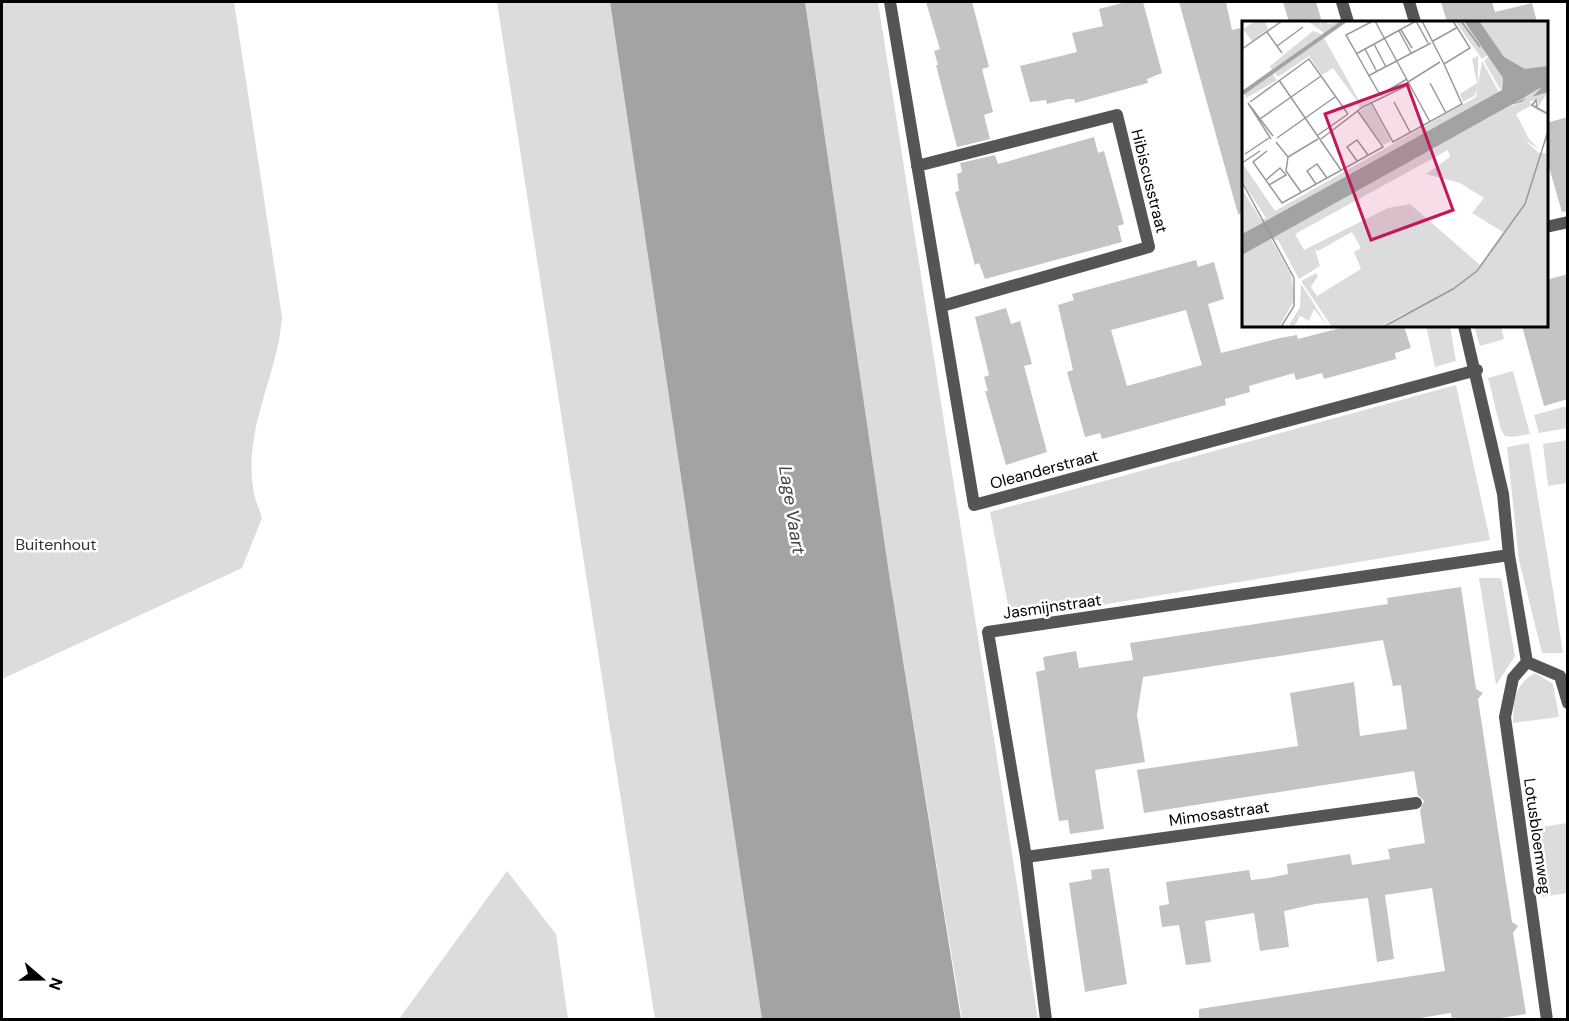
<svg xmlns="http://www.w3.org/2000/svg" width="1569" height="1021" viewBox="0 0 1569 1021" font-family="'DM Sans',sans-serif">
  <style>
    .green { fill: #dcdcdc }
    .water { fill: #a3a3a3 }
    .building { fill: #c4c4c4; fill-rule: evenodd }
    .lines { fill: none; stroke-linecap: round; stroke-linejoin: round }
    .minor { stroke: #555; stroke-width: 12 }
    .labels { text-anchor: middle; stroke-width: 5; stroke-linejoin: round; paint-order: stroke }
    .street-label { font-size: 16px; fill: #000; stroke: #fff }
    .park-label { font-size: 16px; fill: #333; stroke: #fff }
    .water-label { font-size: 18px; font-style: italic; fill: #444; stroke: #fff }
    .inset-road { fill: none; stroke: #999; stroke-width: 1.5 }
    .view { fill: #c2185b; fill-opacity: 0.15; stroke: #c2185b; stroke-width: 3 }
    .inset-edge { fill: none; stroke: #000; stroke-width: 3 }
  </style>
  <rect width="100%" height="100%" fill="#fff"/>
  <!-- green -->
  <path class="green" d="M 2,2 L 234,2 L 282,317 C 278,375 244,427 253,487 C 254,498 259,508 262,518 L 242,568 L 2,679 Z
    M 497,2 L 610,2 L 762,1019 L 655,1019 Z
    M 805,2 L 878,2 L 1038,1019 L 962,1019 L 890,580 Z
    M 1426,326 L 1450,326 L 1456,361 L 1435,367 Z
    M 1474,326 L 1501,326 L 1504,339 L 1480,346 Z
    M 1513,371 L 1530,434 L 1512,437 L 1505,436 L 1501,430 L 1488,378 Z
    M 1456,385 L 1490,540 L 1011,620 L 990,512 Z
    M 1567,406 L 1567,428 L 1539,433 L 1534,415 Z
    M 1567,440 L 1567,483 L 1548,486 L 1543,444 Z
    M 1529,443 L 1563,652 L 1563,653 L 1542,653 L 1519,560 L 1507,447 Z
    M 1479,578 L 1501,578 L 1515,656 L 1496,685 Z
    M 1535,673 L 1553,684 L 1559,717 L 1513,723 C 1514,700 1514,685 1535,673 Z
    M 1567,823 L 1567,893 L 1542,897 L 1529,829 Z
    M 507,871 L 556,934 L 568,1019 L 399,1019 Z"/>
  <!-- water -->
  <path class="water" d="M 610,2 L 805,2 L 890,580 L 961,1019 L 762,1019 Z"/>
  <!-- building -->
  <path class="building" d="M 926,2 L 972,2 L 989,67 L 982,69 L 993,112 L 984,115 L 990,139 L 957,147 L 936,65 L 938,65 L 934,51 L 940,49 Z
    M 1126,2 L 1143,2 L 1162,73 L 1147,79 L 1148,83 L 1075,103 L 1074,99 L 1068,99 L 1047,104 L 1046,100 L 1030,102 L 1020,66 L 1077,52 L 1072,33 L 1103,26 L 1099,9 Z
    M 1179,2 L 1226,2 L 1232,30 L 1240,28 L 1244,40 L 1244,213 L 1238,214 Z
    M 1283,2 L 1316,2 L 1322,22 L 1289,22 Z
    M 1441,2 L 1492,2 L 1495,12 L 1532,3 L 1537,22 L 1447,22 Z
    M 1568,117 L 1568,211 L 1562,212 L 1546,157 L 1546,123 Z
    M 1094,137 L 1098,153 L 1104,151 L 1124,224 L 1118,226 L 1122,242 L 985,279 L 979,263 L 975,265 L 955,192 L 959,191 L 957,174 L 962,172 L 960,163 L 995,155 L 998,164 Z
    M 1196,260 L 1198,267 L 1214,262 L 1224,299 L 1208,304 L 1221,353 L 1280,338 L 1297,335 L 1298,339 L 1348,326 L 1404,326 L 1411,348 L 1395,353 L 1396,359 L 1324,379 L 1322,373 L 1296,380 L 1294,373 L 1249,386 L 1250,392 L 1225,399 L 1226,405 L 1175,419 L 1102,439 L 1100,433 L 1085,437 L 1067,372 L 1073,370 L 1058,305 L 1074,300 L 1072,294 ZM 1186,310 L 1202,365 L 1127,386 L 1111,330 Z
    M 1568,274 L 1568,399 L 1544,406 L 1522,326 L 1546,326 L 1546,280 Z
    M 1006,308 L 1011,324 L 1020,321 L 1032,364 L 1024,366 L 1047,452 L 1006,465 L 985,391 L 988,391 L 984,377 L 989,375 L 975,317 Z
    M 1461,587 L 1476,689 L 1483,693 L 1478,699 L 1512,922 L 1518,926 L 1513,933 L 1526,1014 L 1489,1020 L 1452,1020 L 1451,1013 L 1408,1020 L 1199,1020 L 1199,1009 L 1445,971 L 1432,888 L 1385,895 L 1394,959 L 1377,962 L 1368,898 L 1315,904 L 1284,911 L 1289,947 L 1260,951 L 1254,913 L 1205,921 L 1211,962 L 1186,965 L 1179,925 L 1162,927 L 1159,906 L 1169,904 L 1166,882 L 1249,870 L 1251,880 L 1269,878 L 1288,874 L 1287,864 L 1350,854 L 1352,865 L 1390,859 L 1388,849 L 1425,843 L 1420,810 L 1424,801 L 1418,795 L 1414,771 L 1144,813 L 1137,770 L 1298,746 L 1290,693 L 1354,682 L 1360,736 L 1407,729 L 1401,685 L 1393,686 L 1383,640 L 1143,677 L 1137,715 L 1145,762 L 1095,770 L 1104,829 L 1070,834 L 1068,820 L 1059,821 L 1051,773 L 1036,672 L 1045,670 L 1043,657 L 1076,651 L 1079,668 L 1133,660 L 1130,643 L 1388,604 L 1387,598 Z
    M 1109,868 L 1127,984 L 1085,992 L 1069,883 L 1092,879 L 1091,870 Z"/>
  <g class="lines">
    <!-- minor -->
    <path class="minor" d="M 890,2 L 974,505 L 1477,370
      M 1342,2 L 1348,22
      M 1409,2 L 1415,22
      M 917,166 L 1117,115 L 1149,247 L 942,306
      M 1546,227 L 1568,222
      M 1464,326 L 1503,494 L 1509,555 L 1527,662
      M 1527,662 L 1513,678 L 1505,717 L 1547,1020
      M 1527,662 L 1560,676
      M 1560,676 L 1568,703
      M 1026,857 L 1416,803
      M 1046,1020 L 1026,857 L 988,632 L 1509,555"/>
  </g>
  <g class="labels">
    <!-- street labels -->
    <g class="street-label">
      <text transform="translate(1150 181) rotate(76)" y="6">Hibiscusstraat</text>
      <text transform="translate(1044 469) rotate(-15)" y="6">Oleanderstraat</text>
      <text transform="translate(1052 606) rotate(-8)" y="6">Jasmijnstraat</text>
      <text transform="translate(1219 813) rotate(-8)" y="6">Mimosastraat</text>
      <text transform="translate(1538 836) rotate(82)" y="6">Lotusbloemweg</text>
    </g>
    <!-- park labels -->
    <g class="park-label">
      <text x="56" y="550">Buitenhout</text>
    </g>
    <!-- water labels -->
    <g class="water-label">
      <text transform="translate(792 510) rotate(81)" y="6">Lage Vaart</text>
    </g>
  </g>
  <!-- overview -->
  <g transform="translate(1242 21)">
    <rect width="306" height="306" fill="#fff"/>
    <path d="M 13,0 L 23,0 L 26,8 L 10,20 L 1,8 ZM 66,0 L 78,0 L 79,7 L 79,0 L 88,3 L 99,0 L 82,12 ZM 213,0 L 222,0 L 246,34 L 240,38 ZM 234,0 L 306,0 L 306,47 L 290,52 L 260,38 ZM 71,10 L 80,13 L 30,49 L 28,45 ZM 82,17 L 119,83 L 136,76 L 116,88 L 118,84 L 91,47 L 80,54 L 67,35 L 36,56 L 33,52 ZM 236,35 L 236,67 L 232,75 L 221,81 L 218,73 L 235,62 L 230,38 ZM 247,35 L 261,57 L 259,70 L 242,40 ZM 240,40 L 257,71 L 0,213 L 0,168 L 19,199 L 24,197 L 0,160 L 1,143 L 33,190 L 234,76 ZM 31,53 L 35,59 L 4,77 L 3,73 ZM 301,66 L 290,76 L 306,71 L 296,86 L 295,78 L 287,81 L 306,95 L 288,85 L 274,93 L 287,118 L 298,129 L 286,121 L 275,102 L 286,122 L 297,132 L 306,132 L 306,306 L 144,306 L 167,290 L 138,306 L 90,306 L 59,260 L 74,252 L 76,255 L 69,266 L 75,275 L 119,248 L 112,231 L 119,227 L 110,211 L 76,230 L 73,228 L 78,245 L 57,258 L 36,219 L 29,218 L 49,254 L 53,278 L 37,306 L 0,306 L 0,234 L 269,84 L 270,85 L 280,81 L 284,77 L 270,83 ZM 206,129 L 208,136 L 184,153 L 218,162 L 242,177 L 230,192 L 261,211 L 238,244 L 168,183 L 146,187 L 62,229 L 53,213 ZM 129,83 L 149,120 L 141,124 L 117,91 ZM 59,263 L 67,275 L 86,306 L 72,288 L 67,300 L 58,295 L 52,306 L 46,306 L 58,286 Z" fill="#dcdcdc" fill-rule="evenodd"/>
    <path d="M 99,0 L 106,0 L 0,75 L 0,70 ZM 222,0 L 237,0 L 262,36 L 283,48 L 306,45 L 306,71 L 290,76 L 300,66 L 271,83 L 284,77 L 280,81 L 269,84 L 0,234 L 0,213 L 260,69 L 261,57 Z" fill="#a3a3a3"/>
    <path class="inset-road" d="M 131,0 L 104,14 L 138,74M 133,0 L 188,101M 174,0 L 186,22M 180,0 L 202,43M 219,0 L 238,26M 159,9 L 170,27M 157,10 L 169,32M 25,11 L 40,32M 191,20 L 216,6M 132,23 L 144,46M 35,25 L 61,6M 0,28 L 40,0M 123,28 L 135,51M 114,33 L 174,0M 202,43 L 228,27 L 211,0M 126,55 L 189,22M 37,59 L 99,149M 166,61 L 198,41M 188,62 L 204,92M 138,74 L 165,58M 8,81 L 67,38 L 106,93M 129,81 L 151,121 L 220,83 L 202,43M 152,81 L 168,111M 295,87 L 294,79 L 290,84 L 292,85 L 306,93M 18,98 L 79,55M 76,114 L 106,93M 35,117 L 93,76M 29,118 L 6,82 L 31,115M 79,118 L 121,86 L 168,63M 34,121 L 46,136M 25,130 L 11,141 L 40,182 L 141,126 L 115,89M 3,133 L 27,117M 46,136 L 44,150 L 59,171M 46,136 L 76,118M 115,140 L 105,126 L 115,119 L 126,134M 0,142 L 18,130M 24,159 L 38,147 L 44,154 L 27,164M 0,161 L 52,257 L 52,285 L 39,306M 74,163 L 65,150 L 75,143 L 85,157M 141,306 L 211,268 L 235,250 L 283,183 L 306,110"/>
    <path class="view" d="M 165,63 L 211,189 L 129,219 L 83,93 Z"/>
    <rect width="306" height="306" class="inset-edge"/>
  </g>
  <!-- border -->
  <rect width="1569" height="1021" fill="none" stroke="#000000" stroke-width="6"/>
  <!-- north arrow -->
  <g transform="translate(42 979) rotate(110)" stroke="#ffffff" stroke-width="4.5" paint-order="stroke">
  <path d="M0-4.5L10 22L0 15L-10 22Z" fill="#000000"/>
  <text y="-9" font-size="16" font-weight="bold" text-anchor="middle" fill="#000000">N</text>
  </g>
</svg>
